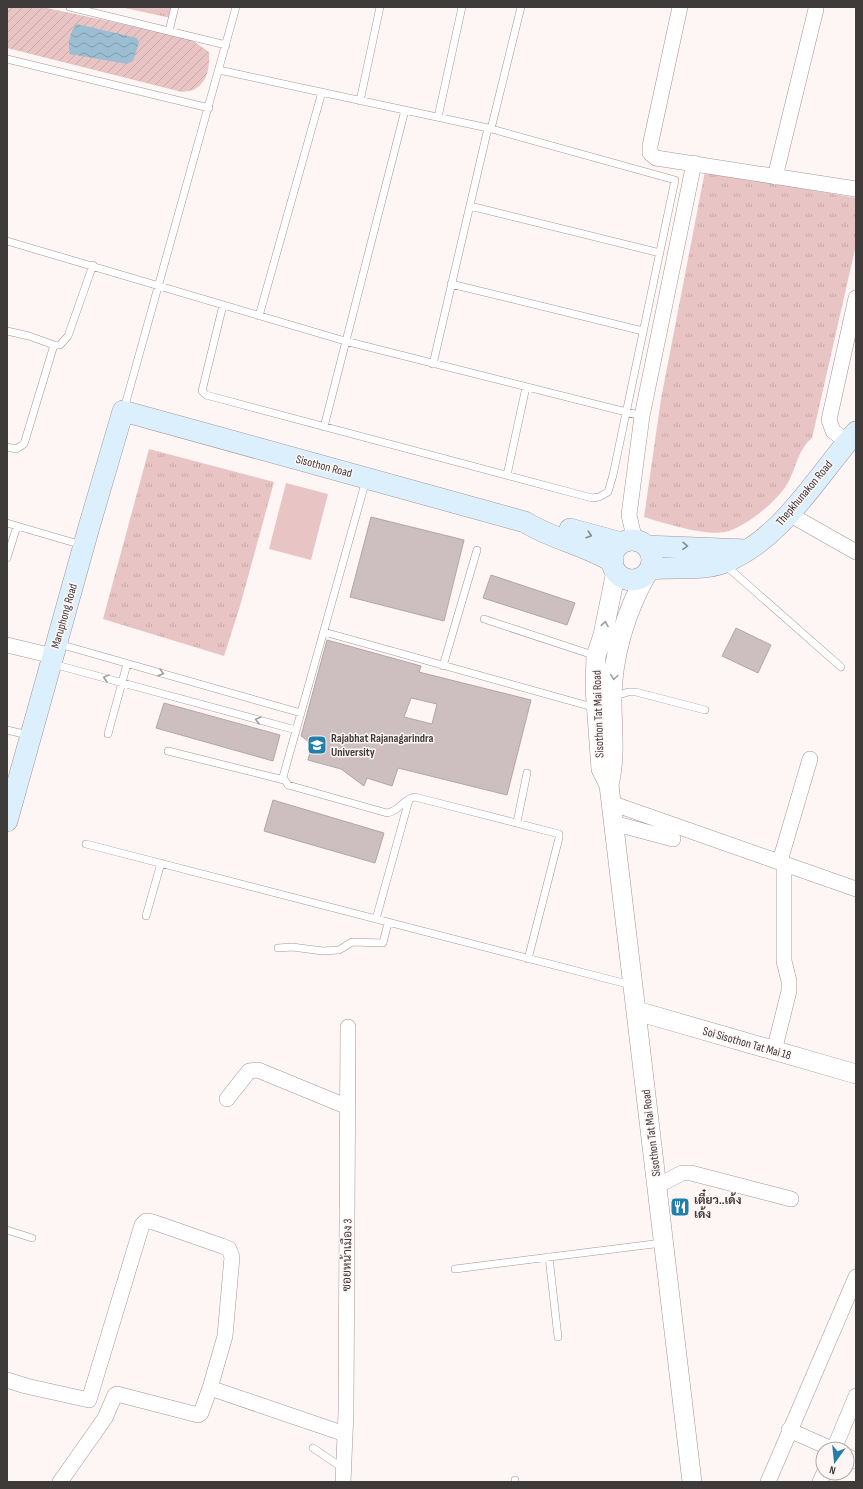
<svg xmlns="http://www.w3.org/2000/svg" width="863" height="1489" viewBox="0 0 863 1489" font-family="'Sofia Sans Condensed',Sarabun,sans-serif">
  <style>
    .grass { fill: url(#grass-tufts) }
    .garden { fill: url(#garden-furrows) }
    .pitch { fill: #e9c4c4 }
    .water { fill: url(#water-waves) }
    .building { fill: #cdbfbf; stroke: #b3a6a6; fill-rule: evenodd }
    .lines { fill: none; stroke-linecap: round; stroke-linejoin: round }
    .service-casing { stroke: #a49696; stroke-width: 8 }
    .minor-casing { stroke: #a49696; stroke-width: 16 }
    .tertiary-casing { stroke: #a49696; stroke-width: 20 }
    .secondary-casing { stroke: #a49696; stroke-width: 22 }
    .service { stroke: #fff; stroke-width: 7 }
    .minor { stroke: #fff; stroke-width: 15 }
    .tertiary { stroke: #fff; stroke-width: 19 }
    .secondary { stroke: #dbf0fc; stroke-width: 21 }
    .oneway { stroke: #868c92 }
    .oneway2 { stroke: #a09d9d }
    .labels { text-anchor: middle; stroke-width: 3; stroke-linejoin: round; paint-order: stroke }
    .street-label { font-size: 12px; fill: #403b3b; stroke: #fef5f5 }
    .poi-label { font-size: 12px; font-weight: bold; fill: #403b3b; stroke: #fef5f5; text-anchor: start }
  </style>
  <defs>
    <pattern id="grass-tufts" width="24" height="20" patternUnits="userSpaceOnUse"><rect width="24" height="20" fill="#e9c4c4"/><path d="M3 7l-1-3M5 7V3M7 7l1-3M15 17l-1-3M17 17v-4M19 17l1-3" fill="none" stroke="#c9a9a9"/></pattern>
    <pattern id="garden-furrows" width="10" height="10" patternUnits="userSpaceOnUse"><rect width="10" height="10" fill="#e9c4c4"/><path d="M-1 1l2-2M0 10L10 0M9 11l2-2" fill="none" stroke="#c9a9a9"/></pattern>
    <pattern id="water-waves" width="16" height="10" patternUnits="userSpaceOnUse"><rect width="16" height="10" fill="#9cbed3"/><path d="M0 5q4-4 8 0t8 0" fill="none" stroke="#819cac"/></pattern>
  </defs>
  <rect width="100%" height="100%" fill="#fef5f5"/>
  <!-- grass -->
  <path class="grass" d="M 120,7 L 173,7 L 171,18 Z
    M 705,171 L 856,198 L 856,245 L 812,438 C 796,451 796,473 784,489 C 772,505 745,527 725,532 C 704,536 664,523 644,517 L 661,399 Z
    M 149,449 L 274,482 L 240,606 L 224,656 L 103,619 Z"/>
  <!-- garden -->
  <path class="garden" d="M 7,7 L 42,7 L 189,38 L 209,52 C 210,65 208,82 195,89 C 192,91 186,91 182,92 L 7,48 Z"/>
  <!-- pitch -->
  <path class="pitch" d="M 286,483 L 328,494 L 311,560 L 269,549 Z"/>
  <!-- water -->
  <path class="water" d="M 77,24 L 137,38 L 139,43 L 133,61 L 127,64 L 70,54 C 67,45 70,30 77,24 Z"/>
  <!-- building -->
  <path class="building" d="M 371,517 L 464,540 L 444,621 L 350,597 Z
    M 491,575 L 575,603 L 567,625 L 483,598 Z
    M 736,628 L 771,645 L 758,673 L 722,656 Z
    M 327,640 L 421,666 L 419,672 L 531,700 L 507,795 L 398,768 L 392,786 L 367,778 L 364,786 L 341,769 L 308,760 L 312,744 L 301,736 ZM 411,698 L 437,704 L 432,724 L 404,717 Z
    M 164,703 L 280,735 L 273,761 L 156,728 Z
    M 273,800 L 384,833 L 375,863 L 264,831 Z"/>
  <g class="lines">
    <defs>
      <path id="service" d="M 70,7 L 226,45
        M 169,31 L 175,7
        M 7,59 L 209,108
        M 219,70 L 488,128 L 675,180 L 613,475 L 608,492 L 599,497 L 592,498 L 206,395 L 202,391 L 223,305
        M 360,101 L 380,7
        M 438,117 L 462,7
        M 491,129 L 521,7
        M 470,206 L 660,253
        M 7,241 L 345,341 L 642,416
        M 451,284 L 643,331
        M 259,316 L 322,92
        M 7,331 L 29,336 L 54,345 L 60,345 L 68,336 L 93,265
        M 433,364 L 488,128
        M 124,409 L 236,7
        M 324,427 L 405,110
        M 7,447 L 16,449 L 24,444 L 54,345
        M 507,475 L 526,387
        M 366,480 L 283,777 L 288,785 L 387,813 C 400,811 404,798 415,797 L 559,834 L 559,838 L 528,959
        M 7,523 L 17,526
        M 7,558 L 17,526 L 82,545
        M 724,564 L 841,667
        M 484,619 L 596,656
        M 324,632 L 596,708
        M 59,644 L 301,713
        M 53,664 L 296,730
        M 443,666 L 477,550
        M 613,697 L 628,692 L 636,692 L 705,710
        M 7,730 L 28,735
        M 108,734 L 127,664
        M 168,751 L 284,780
        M 517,822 L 527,773
        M 86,844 L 631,985
        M 146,916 L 161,863
        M 376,919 L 409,800
        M 278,948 L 292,947 L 323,951 L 339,950 L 352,942 L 383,943 L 388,923
        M 7,1230 L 32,1238
        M 549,1257 L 558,1337
        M 455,1269 L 662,1243
        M 313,1448 L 344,1469
        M 515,1482 L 515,1480"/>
      <path id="minor" d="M 680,7 L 650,146 L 650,153 L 656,158 L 856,189
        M 775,177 L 816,9
        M 847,442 L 833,431 L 829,420 L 856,298
        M 789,514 L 856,552
        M 635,541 L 629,515 L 642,416 L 694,163
        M 7,645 L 53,656
        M 611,803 L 856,889
        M 613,823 L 673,839
        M 780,861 L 810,759
        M 774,1051 L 789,991 L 789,981 L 784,961 L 784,863
        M 227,1099 L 249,1071 L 258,1070 L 348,1107
        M 657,1186 L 682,1173 L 691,1173 L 791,1199
        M 7,1380 L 26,1386 L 89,1400 L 142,1225 L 146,1221 L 153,1222 L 222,1246 L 229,1249 L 232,1257 L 225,1336 L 210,1388
        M 789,1430 L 832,1449
        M 834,1449 L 856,1396
        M 847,1456 L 856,1461
        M 60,1482 L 105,1418 L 115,1395 L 117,1394 L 198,1415 L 201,1413 L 210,1388 L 345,1434
        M 343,1482 L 346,1412 L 348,1027
        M 768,1482 L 856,1277
        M 820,1482 L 824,1473"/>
      <path id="tertiary" d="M 647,574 C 626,611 612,656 612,700 C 612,728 616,757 609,785 L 692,1482
        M 609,785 L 601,769 L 595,688 L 596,656 L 603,635 L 616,571
        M 637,1011 L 856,1074"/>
      <path id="secondary" d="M 570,529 L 622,543
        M612 560a20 20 0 1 1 40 0a20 20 0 1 1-40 0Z
        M 646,546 L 747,550
        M 651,569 C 674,566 701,571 723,563 C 781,541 817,476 856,432
        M 7,821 L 89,527 L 123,411 L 525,522 C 552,539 585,545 613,562"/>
    </defs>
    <!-- service casing -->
    <use href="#service" class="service-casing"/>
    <!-- minor casing -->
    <use href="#minor" class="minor-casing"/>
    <!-- tertiary casing -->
    <use href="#tertiary" class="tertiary-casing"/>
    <!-- secondary casing -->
    <use href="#secondary" class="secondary-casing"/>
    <!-- service -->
    <use href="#service" class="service"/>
    <!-- minor -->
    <use href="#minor" class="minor"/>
    <!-- tertiary -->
    <use href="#tertiary" class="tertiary"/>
    <!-- secondary -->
    <use href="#secondary" class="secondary"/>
  </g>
  <!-- one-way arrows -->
  <defs><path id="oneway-chevron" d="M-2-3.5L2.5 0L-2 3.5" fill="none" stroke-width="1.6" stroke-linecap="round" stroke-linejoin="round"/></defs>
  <g class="oneway">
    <use href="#oneway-chevron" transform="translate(589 535) rotate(17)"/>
    <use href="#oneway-chevron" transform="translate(685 546) rotate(3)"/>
  </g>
  <g class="oneway2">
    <use href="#oneway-chevron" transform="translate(605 624) rotate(-80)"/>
    <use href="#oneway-chevron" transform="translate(161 673) rotate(16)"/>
    <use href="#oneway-chevron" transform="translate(614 677) rotate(98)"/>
    <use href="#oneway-chevron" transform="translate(106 678) rotate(-165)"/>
    <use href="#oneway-chevron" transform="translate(258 720) rotate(-165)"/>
  </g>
  <!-- icons -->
  <defs>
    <symbol id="university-square" viewBox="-11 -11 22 22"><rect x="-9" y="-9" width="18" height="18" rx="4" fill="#227eab" stroke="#fef5f5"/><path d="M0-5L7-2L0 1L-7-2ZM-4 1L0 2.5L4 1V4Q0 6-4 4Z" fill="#fff"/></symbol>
    <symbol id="restaurant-square" viewBox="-11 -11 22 22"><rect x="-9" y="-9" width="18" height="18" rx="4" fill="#227eab" stroke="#fef5f5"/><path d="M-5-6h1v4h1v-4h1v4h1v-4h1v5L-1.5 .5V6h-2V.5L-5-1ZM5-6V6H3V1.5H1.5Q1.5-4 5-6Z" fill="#fff"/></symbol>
  </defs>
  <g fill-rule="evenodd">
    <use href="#university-square" x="306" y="734" width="22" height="22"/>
    <use href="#restaurant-square" x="669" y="1196" width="22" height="22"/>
  </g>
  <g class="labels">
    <!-- street labels -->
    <g class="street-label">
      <text transform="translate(324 466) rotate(15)" y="4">Sisothon Road</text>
      <text transform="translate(804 493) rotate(-50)" y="4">Thepkhunakon Road</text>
      <text transform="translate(64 616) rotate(-74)" y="4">Maruphong Road</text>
      <text transform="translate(598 714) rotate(-92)" y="4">Sisothon Tat Mai Road</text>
      <text transform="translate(747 1043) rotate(16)" y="4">Soi Sisothon Tat Mai 18</text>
      <text transform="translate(651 1133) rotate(-97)" y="4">Sisothon Tat Mai Road</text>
      <text transform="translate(347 1255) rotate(-89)" y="4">ซอยหน้าเมือง 3</text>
    </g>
    <!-- poi labels -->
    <g class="poi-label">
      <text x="331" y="742">Rajabhat Rajanagarindra<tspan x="331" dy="14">University</tspan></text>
      <text x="694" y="1204">เตี๋ยว..เด้ง<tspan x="694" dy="14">เด้ง</tspan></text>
    </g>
  </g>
  <!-- border -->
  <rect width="863" height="1489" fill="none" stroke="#403b3b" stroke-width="16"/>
  <!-- north arrow -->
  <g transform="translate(835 1461) rotate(195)"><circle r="19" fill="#fef5f5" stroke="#b2abab"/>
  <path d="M0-3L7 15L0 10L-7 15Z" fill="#227eab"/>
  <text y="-6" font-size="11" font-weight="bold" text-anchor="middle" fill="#403b3b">N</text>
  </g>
</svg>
